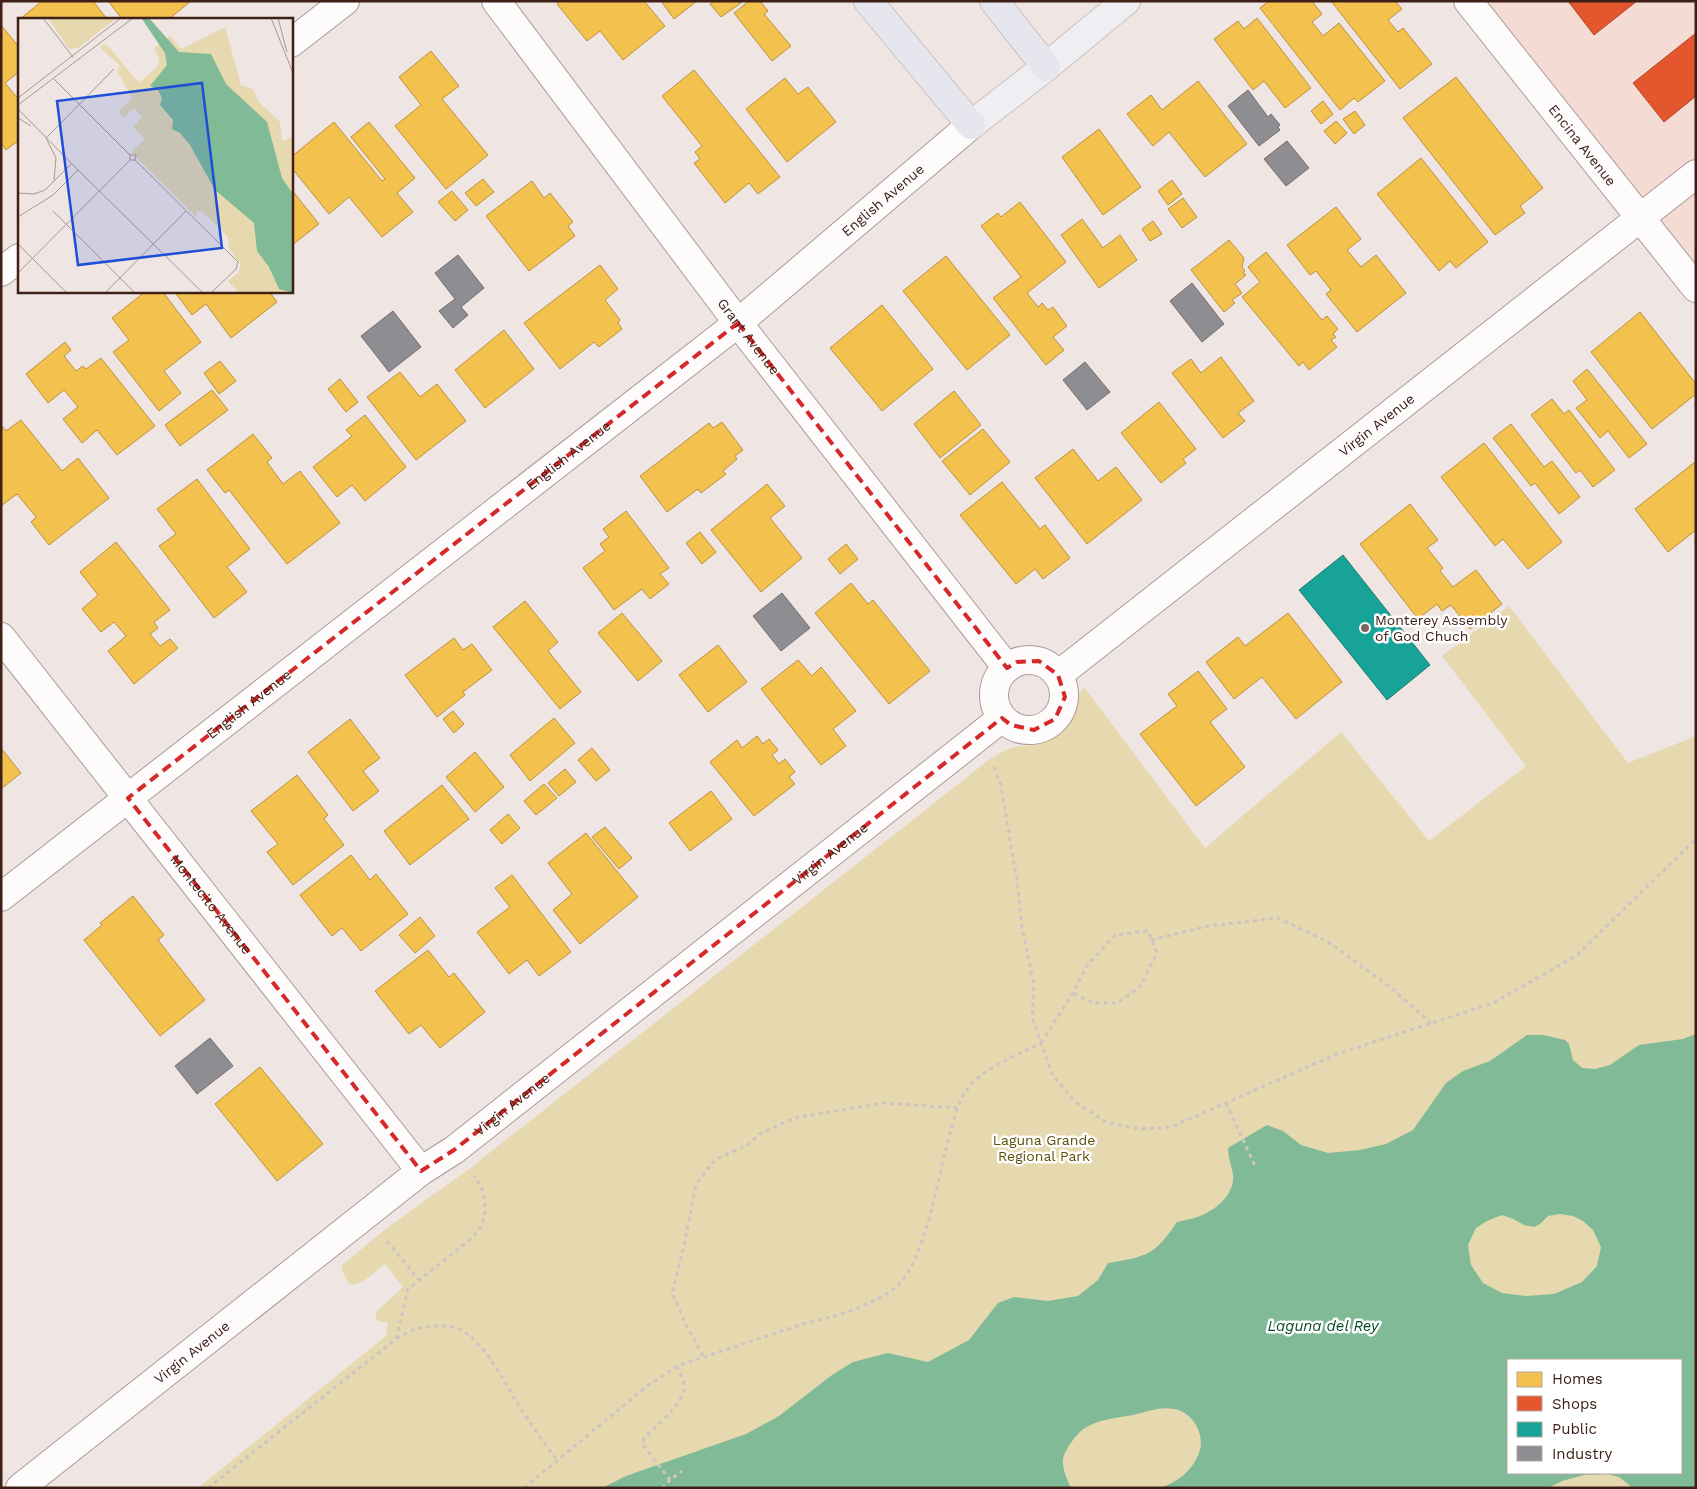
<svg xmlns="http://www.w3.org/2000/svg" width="1697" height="1489" viewBox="0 0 1697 1489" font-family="'Work Sans',sans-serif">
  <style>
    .built { fill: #f4dcd5 }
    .green { fill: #e6d8af; fill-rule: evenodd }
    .water { fill: #81ba97; fill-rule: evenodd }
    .homes { fill: #f2c14e; stroke: #bc913e }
    .shops { fill: #e4572e; stroke: #b24627 }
    .public { fill: #17a398; stroke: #237c71 }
    .industry { fill: #8d8d92; stroke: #756c6d }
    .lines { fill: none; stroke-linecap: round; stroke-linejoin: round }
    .minor-casing { stroke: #ab9a94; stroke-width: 30 }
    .primary-casing { stroke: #cbc1bd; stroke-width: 30 }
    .motorway-casing { stroke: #cbc1bd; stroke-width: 30 }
    .path { stroke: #ccc5c2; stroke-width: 3; stroke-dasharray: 4 4; stroke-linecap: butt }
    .minor { stroke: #fdfbfb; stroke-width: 28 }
    .primary { stroke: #efeef3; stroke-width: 28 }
    .motorway { stroke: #e6e6ee; stroke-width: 28 }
    .marked { fill: none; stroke: #d62828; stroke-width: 4; stroke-dasharray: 10 6; stroke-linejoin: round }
    .poi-dot { fill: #7c655e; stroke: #fff; stroke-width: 2 }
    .labels { text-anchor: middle; stroke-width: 5; stroke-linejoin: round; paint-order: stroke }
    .street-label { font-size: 14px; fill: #3e2017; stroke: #fff }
    .poi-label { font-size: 14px; fill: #3e2017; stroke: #fff; text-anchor: start }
    .park-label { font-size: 14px; fill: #5e4f07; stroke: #fff }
    .water-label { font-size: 15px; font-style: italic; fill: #024928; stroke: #fff }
    .inset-road { fill: none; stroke: #a89791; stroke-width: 1 }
    .view { fill: #1d4ed8; fill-opacity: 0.15; stroke: #1d4ed8; stroke-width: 2.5 }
    .inset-edge { fill: none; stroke: #3e2017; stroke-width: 2.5 }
  </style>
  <rect width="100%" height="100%" fill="#efe6e3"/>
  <!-- built -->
  <path class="built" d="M 1488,1 L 1696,1 L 1696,288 L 1641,217 Z"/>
  <!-- green -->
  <path class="green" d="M 1509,606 L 1628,763 L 1696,736 L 1696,1488 L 198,1488 L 386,1336 L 388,1322 L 380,1322 L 376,1318 L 376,1312 L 403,1287 L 385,1264 C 378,1269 359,1288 351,1284 C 345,1280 343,1271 341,1266 L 387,1228 L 469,1169 L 990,759 C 996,755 1003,751 1011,748 C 1023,745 1038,746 1049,739 C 1068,729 1071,703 1084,687 L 1205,848 L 1341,732 L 1429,841 L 1526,766 L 1442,656 ZM 1508,1360 L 1681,1360 L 1681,1473 L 1508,1473 Z"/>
  <!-- water -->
  <path class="water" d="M 1696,1034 L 1696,1488 L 1633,1488 L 1619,1477 L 1607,1474 L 1584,1475 L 1562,1481 L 1548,1488 L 1160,1488 C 1178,1482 1192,1471 1199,1453 C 1206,1435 1193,1412 1174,1409 C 1160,1406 1146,1412 1133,1415 C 1117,1418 1099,1419 1085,1428 C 1077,1433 1065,1449 1063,1459 C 1062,1468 1067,1480 1071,1488 L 602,1488 L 626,1476 L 746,1434 L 779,1416 L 832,1375 L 853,1362 L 888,1353 L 928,1362 L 969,1340 L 998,1303 L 1014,1297 L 1048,1301 L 1078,1296 L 1098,1280 L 1108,1263 C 1146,1257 1155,1255 1177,1222 C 1184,1220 1193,1219 1200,1216 C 1216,1210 1235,1194 1233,1175 C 1232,1166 1228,1158 1228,1148 L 1267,1125 L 1283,1131 L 1301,1145 L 1328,1153 L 1360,1150 L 1386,1144 L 1413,1130 L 1446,1083 L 1463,1071 L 1490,1061 L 1527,1035 L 1543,1035 L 1565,1040 L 1569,1044 L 1573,1060 L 1582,1068 L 1595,1069 L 1610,1065 L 1639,1045 L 1683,1039 ZM 1560,1214 L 1573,1216 L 1583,1221 L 1593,1230 L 1601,1247 L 1597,1266 L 1582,1282 L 1554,1294 L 1527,1296 L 1502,1293 L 1483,1283 L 1471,1265 L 1468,1245 L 1476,1228 L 1487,1221 L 1502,1215 L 1513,1219 L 1524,1225 L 1534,1227 L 1540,1224 L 1548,1216 ZM 1508,1360 L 1681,1360 L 1681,1473 L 1508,1473 Z"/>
  <!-- homes -->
  <path class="homes" d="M 42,1 L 93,1 L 107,19 L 20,19 Z
    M 108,1 L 191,1 L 169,19 L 122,19 Z
    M 560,1 L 644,1 L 665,26 L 623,60 L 600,31 L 587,41 L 557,4 Z
    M 661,1 L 697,1 L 674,19 Z
    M 714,1 L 740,1 L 741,3 L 721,17 L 710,4 Z
    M 749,1 L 760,1 L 768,11 L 764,14 L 791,46 L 772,61 L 734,13 Z
    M 1269,1 L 1312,1 L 1322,14 L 1312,22 L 1323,36 L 1339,23 L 1385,81 L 1358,102 L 1354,98 L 1340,110 L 1260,8 Z
    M 1331,1 L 1395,1 L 1402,9 L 1388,20 L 1398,32 L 1403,28 L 1432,64 L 1400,89 Z
    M 1257,18 L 1311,88 L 1285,108 L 1264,81 L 1253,90 L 1214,39 L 1238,21 L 1244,29 Z
    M 1,25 L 19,47 L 19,72 L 5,83 L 19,100 L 19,140 L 6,150 L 1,143 Z
    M 431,51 L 459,86 L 442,99 L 488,155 L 446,189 L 395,126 L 421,105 L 399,77 Z
    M 694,70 L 780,177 L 758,194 L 749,183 L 725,203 L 694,163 L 700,159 L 695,152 L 702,146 L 662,96 Z
    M 1456,77 L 1543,188 L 1520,206 L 1525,213 L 1495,235 L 1403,118 Z
    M 785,78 L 798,94 L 808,87 L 836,122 L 787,162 L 746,109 Z
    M 1198,81 L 1247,144 L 1205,177 L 1169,132 L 1153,146 L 1127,114 L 1151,95 L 1162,110 Z
    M 1323,101 L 1333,114 L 1321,124 L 1311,111 Z
    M 1355,111 L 1365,125 L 1354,134 L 1343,119 Z
    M 1336,121 L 1347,133 L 1335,144 L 1324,131 Z
    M 334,122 L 382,181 L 385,179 L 351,137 L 369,122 L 415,178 L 397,193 L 413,212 L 382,237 L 349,197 L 329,214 L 291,167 L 291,157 Z
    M 1099,129 L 1141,187 L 1103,215 L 1062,157 Z
    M 1421,158 L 1488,242 L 1456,268 L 1450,261 L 1439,271 L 1377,194 Z
    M 483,179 L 494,192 L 476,206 L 465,193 Z
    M 1172,180 L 1182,194 L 1168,205 L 1158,191 Z
    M 532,181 L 544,198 L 550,193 L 573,222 L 568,226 L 575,236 L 529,271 L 486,216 Z
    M 291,189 L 319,224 L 291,246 Z
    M 452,191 L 468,210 L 455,221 L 438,202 Z
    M 1183,198 L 1197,217 L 1182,228 L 1168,209 Z
    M 1020,202 L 1066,262 L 1027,293 L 1038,307 L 1042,303 L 1048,310 L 1053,307 L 1067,326 L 1053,337 L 1064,350 L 1046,365 L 993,298 L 1021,277 L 981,226 L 998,213 L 1001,217 Z
    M 1336,207 L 1361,239 L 1347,250 L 1361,267 L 1376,255 L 1406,293 L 1357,332 L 1326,294 L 1331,290 L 1316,271 L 1310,275 L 1287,245 Z
    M 1082,219 L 1103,248 L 1120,235 L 1137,260 L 1099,288 L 1061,235 Z
    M 1153,221 L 1162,234 L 1150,241 L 1142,229 Z
    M 1229,240 L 1244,258 L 1242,267 L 1245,271 L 1243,273 L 1246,275 L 1235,284 L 1242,293 L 1232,300 L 1235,303 L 1224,312 L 1191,270 Z
    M 1266,252 L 1322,320 L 1327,316 L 1338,329 L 1333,334 L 1336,337 L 1331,340 L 1337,347 L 1309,370 L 1303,362 L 1299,366 L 1242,297 L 1260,282 L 1248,267 Z
    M 946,256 L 1010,335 L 967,370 L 903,291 Z
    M 600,265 L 618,289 L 605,300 L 620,320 L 618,323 L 622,329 L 599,347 L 594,342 L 560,369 L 524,323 Z
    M 146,291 L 162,291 L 201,342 L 164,371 L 181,393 L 159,411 L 113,352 L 129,340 L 112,318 Z
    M 174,291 L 269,291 L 277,302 L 231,338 L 206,304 L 192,315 Z
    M 882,305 L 933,369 L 882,411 L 830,348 Z
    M 1640,312 L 1696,384 L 1696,394 L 1652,429 L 1591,352 Z
    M 504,330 L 534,369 L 485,408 L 455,370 Z
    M 65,342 L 71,350 L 64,356 L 76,371 L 83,366 L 86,369 L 101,358 L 155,426 L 117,455 L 97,430 L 82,443 L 63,419 L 78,407 L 64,390 L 48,403 L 26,374 Z
    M 1221,357 L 1254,401 L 1238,413 L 1245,421 L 1223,438 L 1172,373 L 1191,359 L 1201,373 Z
    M 220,361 L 236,381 L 219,394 L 204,373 Z
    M 1587,369 L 1647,444 L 1629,458 L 1608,431 L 1600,438 L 1576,408 L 1587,400 L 1573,381 Z
    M 400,372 L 420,397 L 437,384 L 466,421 L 416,460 L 367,397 Z
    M 340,379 L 358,402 L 346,412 L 328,389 Z
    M 212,390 L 228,410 L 180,446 L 165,425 Z
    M 954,391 L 981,425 L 940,458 L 914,424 Z
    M 1552,399 L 1564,414 L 1569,410 L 1615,470 L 1593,487 L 1580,470 L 1576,473 L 1531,415 Z
    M 1159,402 L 1196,449 L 1183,459 L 1186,463 L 1161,483 L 1121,433 Z
    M 365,415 L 406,467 L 365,501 L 352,485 L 337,497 L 313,467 L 352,436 L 346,430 Z
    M 21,420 L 62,471 L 78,458 L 109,498 L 49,545 L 31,522 L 36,517 L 17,494 L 1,506 L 1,425 L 6,431 Z
    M 722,422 L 743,450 L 735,456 L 737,459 L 723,471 L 726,474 L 701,493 L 698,489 L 667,512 L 640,476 L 709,423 L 713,428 Z
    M 1511,424 L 1544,467 L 1552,461 L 1580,497 L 1559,514 L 1535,483 L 1531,486 L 1493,438 Z
    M 983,429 L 1010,462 L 970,495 L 942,461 Z
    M 253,434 L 272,458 L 267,462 L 283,484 L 300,471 L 340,523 L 287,564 L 229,490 L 225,493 L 207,470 Z
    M 1484,443 L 1562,542 L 1528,569 L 1503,539 L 1495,546 L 1441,477 Z
    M 1073,449 L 1098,481 L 1116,467 L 1142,500 L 1087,544 L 1035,478 Z
    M 1695,462 L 1696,530 L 1668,552 L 1635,509 Z
    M 197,479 L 250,549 L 227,567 L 247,592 L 214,618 L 159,546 L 176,534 L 157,509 Z
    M 1002,482 L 1040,529 L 1045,525 L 1070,558 L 1043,579 L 1035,569 L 1016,584 L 960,515 Z
    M 767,484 L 785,506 L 770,518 L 802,558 L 761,592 L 711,530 Z
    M 1410,504 L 1438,540 L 1427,548 L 1443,568 L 1440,571 L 1453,587 L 1476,570 L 1502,604 L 1470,629 L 1451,605 L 1442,611 L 1437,604 L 1418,619 L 1360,544 Z
    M 626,511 L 669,568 L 660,574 L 669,584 L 650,599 L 642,589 L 614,610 L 583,568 L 605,551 L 600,544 L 609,537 L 603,529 Z
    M 700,532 L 716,552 L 702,564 L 686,543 Z
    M 116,542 L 170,610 L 154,622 L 158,628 L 150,634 L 160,646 L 170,639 L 178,648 L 134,684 L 108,651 L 126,636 L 114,622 L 101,632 L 82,609 L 98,595 L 80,572 Z
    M 846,544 L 858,559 L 840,574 L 828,559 Z
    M 851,583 L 868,604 L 873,600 L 930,671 L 889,704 L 815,613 Z
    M 525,601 L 558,642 L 548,651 L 581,692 L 560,709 L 493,627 Z
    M 622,613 L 662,661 L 638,681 L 598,633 Z
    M 1288,613 L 1342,682 L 1296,719 L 1262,677 L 1234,699 L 1206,662 L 1238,637 L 1245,646 Z
    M 454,638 L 463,650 L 472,644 L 492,670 L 463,692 L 465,695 L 437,717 L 405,675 Z
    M 718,645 L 747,682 L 708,712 L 679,675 Z
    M 798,660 L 812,676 L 821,667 L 856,711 L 833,729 L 846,746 L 821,765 L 761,689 Z
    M 1198,671 L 1227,709 L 1210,722 L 1245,767 L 1196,806 L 1140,734 L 1177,706 L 1168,694 Z
    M 453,711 L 464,724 L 454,733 L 443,719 Z
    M 554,718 L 575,743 L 530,781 L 510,755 Z
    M 350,719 L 380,758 L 363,771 L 379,791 L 353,811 L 308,752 Z
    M 757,736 L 763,744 L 769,739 L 778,750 L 772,755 L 779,764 L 785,759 L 795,772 L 789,777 L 795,784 L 754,816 L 710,762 L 737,740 L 742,748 Z
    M 1,748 L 21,773 L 1,789 Z
    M 592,748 L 610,770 L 596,781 L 578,760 Z
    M 475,752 L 504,787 L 475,812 L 446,777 Z
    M 565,769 L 576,782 L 559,796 L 548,783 Z
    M 297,775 L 328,815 L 324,819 L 344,845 L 293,885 L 267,852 L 278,844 L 251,811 Z
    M 544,784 L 557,798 L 536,815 L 524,801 Z
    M 442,785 L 469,819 L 410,865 L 384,831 Z
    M 711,791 L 732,819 L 690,851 L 669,823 Z
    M 508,814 L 520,828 L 502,844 L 490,830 Z
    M 605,827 L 632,858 L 619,869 L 592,837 Z
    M 586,833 L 638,897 L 580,944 L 553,910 L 572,894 L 548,863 Z
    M 351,855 L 370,880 L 376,874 L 408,914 L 361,951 L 342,928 L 332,936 L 300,895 Z
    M 512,875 L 571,952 L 539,976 L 527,960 L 509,974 L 477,932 L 510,907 L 495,888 Z
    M 133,896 L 164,935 L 158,940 L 205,1000 L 160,1036 L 84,940 L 102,925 L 100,923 Z
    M 420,917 L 435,936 L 415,953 L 399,935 Z
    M 428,950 L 449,977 L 454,973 L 485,1012 L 440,1048 L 421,1025 L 409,1034 L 375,991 Z
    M 260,1067 L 323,1144 L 277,1181 L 215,1104 Z"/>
  <!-- shops -->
  <path class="shops" d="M 1568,1 L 1637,1 L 1594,35 Z
    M 1696,33 L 1696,96 L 1664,122 L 1633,83 Z"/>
  <!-- public -->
  <path class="public" d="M 1343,555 L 1430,665 L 1387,700 L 1299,590 Z"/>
  <!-- industry -->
  <path class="industry" d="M 1248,90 L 1268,117 L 1271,114 L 1280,125 L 1278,127 L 1280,130 L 1259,146 L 1228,106 Z
    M 1287,141 L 1309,168 L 1286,186 L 1264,159 Z
    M 458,255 L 484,288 L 461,307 L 468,315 L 453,328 L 439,311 L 455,299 L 435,273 Z
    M 1192,283 L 1224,324 L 1202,342 L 1170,301 Z
    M 393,311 L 421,347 L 389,372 L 361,336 Z
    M 1085,362 L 1110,392 L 1087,410 L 1063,380 Z
    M 782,593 L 810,628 L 781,651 L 753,616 Z
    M 210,1038 L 233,1066 L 197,1094 L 175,1066 Z"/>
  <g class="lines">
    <defs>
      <g id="minor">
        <path id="s1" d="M 496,1 L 738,323 L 1007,668"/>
        <path id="s2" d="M 1468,1 L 1696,288"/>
        <path d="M 291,43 L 345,1"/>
        <path d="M 1,272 L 19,258"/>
        <path id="s3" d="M 1,637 L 421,1171"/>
        <circle cx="1029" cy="695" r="35"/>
        <path id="s4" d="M 1058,675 L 1696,174"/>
        <path id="s5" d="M 1,897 L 738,323 L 971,125"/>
        <path id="s6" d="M 20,1488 L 421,1171 L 454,1150 L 1002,718"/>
      </g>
      <path id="primary" d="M 971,125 L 1046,67 L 1126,1"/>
      <path id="motorway" d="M 868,1 L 971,125
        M 994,1 L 1046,67"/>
    </defs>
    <!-- minor casing -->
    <use href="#minor" class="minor-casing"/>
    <!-- primary casing -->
    <use href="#primary" class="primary-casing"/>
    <!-- motorway casing -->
    <use href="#motorway" class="motorway-casing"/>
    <!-- path -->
    <path class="path" d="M 994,767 L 1001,785 L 1017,882 L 1022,927 L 1034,984 L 1032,1018 L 1041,1042
      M 1151,940 L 1208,926 L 1278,918 L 1330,943 L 1390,987 L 1431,1023
      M 1041,1043 L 1073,993 L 1086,967 L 1115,935 L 1148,931 L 1157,953 L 1140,987 L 1117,1003 L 1093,1003 L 1073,993
      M 1226,1103 L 1255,1166
      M 387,1241 L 419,1280
      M 397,1339 C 408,1331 419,1327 433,1326 C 441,1326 451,1325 459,1329 C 483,1341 501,1376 514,1398 C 527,1419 542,1441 558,1461
      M 703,1356 L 685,1323 L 672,1293 L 684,1246 L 696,1184 L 716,1159 L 748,1145 L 759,1134 L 794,1118 L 884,1103 L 957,1108
      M 677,1366 C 680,1373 685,1381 684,1389 C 683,1404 655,1427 644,1438 L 643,1445 L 670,1480 L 682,1471
      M 208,1488 L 396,1339 L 408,1289 L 471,1239 L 481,1227 L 485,1214 L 485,1199 L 480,1184 L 474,1176
      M 524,1488 L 646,1387 L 677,1366 L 806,1323 C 833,1317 880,1304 899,1284 C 924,1259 937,1184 946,1149 C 952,1128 955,1106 968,1088 C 981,1069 1020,1054 1041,1043 L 1053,1076 L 1075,1102 L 1108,1123 L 1141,1129 L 1171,1127 L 1337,1054 L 1493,1003 L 1576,956 L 1696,839
      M 662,1488 L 670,1480"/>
    <!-- minor -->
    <use href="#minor" class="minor"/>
    <!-- primary -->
    <use href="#primary" class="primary"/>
    <!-- motorway -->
    <use href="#motorway" class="motorway"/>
  </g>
  <!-- marked area -->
  <path class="marked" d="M 738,323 L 1007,668 L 1017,662 L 1039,661 L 1058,675 L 1065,697 L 1055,719 L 1034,730 L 1011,725 L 1002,718 L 454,1150 L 421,1171 L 128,798 Z"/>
  <!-- markers -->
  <circle class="poi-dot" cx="1365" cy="628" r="5"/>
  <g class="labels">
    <!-- street labels -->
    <g class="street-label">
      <text dy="5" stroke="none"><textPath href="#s2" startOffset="184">Encina Avenue</textPath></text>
      <text dy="5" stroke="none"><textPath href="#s5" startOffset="1124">English Avenue</textPath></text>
      <text dy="5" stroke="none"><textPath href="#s1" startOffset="420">Grant Avenue</textPath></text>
      <text dy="5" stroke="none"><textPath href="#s4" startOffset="405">Virgin Avenue</textPath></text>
      <text dy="5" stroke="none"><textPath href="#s5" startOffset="719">English Avenue</textPath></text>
      <text dy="5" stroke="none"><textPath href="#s5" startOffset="314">English Avenue</textPath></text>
      <text dy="5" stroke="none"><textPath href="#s6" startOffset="1029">Virgin Avenue</textPath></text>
      <text dy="5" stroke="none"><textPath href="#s3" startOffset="340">Montecito Avenue</textPath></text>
      <text dy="5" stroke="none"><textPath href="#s6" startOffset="624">Virgin Avenue</textPath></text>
      <text dy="5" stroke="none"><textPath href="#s6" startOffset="219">Virgin Avenue</textPath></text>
    </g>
    <!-- poi labels -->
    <g class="poi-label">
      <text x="1375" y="625">Monterey Assembly<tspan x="1375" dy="16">of God Chuch</tspan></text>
    </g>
    <!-- park labels -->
    <g class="park-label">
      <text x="1044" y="1145">Laguna Grande<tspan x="1044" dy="16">Regional Park</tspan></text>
    </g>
    <!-- water labels -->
    <g class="water-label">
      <text x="1323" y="1331">Laguna del Rey</text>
    </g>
  </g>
  <!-- overview -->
  <g transform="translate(18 18)">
    <rect width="275" height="275" fill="#efe6e3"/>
    <path d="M 30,0 L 99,0 L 60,30 L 51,31 ZM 207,9 L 223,67 L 235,71 L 241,84 L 262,104 L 264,123 L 275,119 L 275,275 L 221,275 L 210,263 L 220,255 L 223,247 L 211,231 L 210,219 L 185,194 L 179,193 L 178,199 L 113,134 L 127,121 L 115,109 L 124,99 L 116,90 L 106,100 L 100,94 L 114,80 L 99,53 L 102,48 L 82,29 L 86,26 L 92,30 L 121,65 L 140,48 L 141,41 L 136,30 L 152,18 L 163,31 Z" fill="#e6d8af"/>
    <path d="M 131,0 L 161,34 L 193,36 L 208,66 L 249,104 L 264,160 L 275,176 L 275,275 L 261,271 L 251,249 L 239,233 L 236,205 L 197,172 L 172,127 L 162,115 L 154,111 L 155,102 L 142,87 L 144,80 L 140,72 L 132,68 L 149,47 L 147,35 L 124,1 Z" fill="#81ba97"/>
    <path class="inset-road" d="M 25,0 L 55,39M 253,0 L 275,55M 260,0 L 269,34M 36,61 L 112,137M 0,80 L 103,0M 0,87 L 115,0M 0,91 L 60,152M 0,100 L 13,108M 28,120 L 96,51M 28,120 L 38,140 L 36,162M 117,142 L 220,244 L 218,251 L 193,275M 60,152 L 185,275M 0,175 L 16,176 L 27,172 L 54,145M 35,193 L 117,275M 0,199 L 35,177 L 60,152M 0,226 L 49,275M 0,255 L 112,142 L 117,142 L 118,137 L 112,137 L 112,142M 87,275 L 168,193"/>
    <path class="view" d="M 184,65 L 204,230 L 60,247 L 39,83 Z"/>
    <rect width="275" height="275" class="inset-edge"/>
  </g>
  <!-- border -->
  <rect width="1697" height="1489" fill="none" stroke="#3e2017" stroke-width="5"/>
  <!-- legend -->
  <rect x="1507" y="1359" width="175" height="115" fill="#ffffff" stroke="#b2a6a2"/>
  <rect x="1517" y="1372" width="25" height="15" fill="#f2c14e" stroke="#b2a6a2"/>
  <text x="1552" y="1384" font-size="15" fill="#3e2017">Homes</text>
  <rect x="1517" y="1396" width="25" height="15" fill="#e4572e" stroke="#b2a6a2"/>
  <text x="1552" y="1409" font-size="15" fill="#3e2017">Shops</text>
  <rect x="1517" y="1422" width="25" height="15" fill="#17a398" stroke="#b2a6a2"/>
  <text x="1552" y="1434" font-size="15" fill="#3e2017">Public</text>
  <rect x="1517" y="1446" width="25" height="15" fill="#8d8d92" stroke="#b2a6a2"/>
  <text x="1552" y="1459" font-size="15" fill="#3e2017">Industry</text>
</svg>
